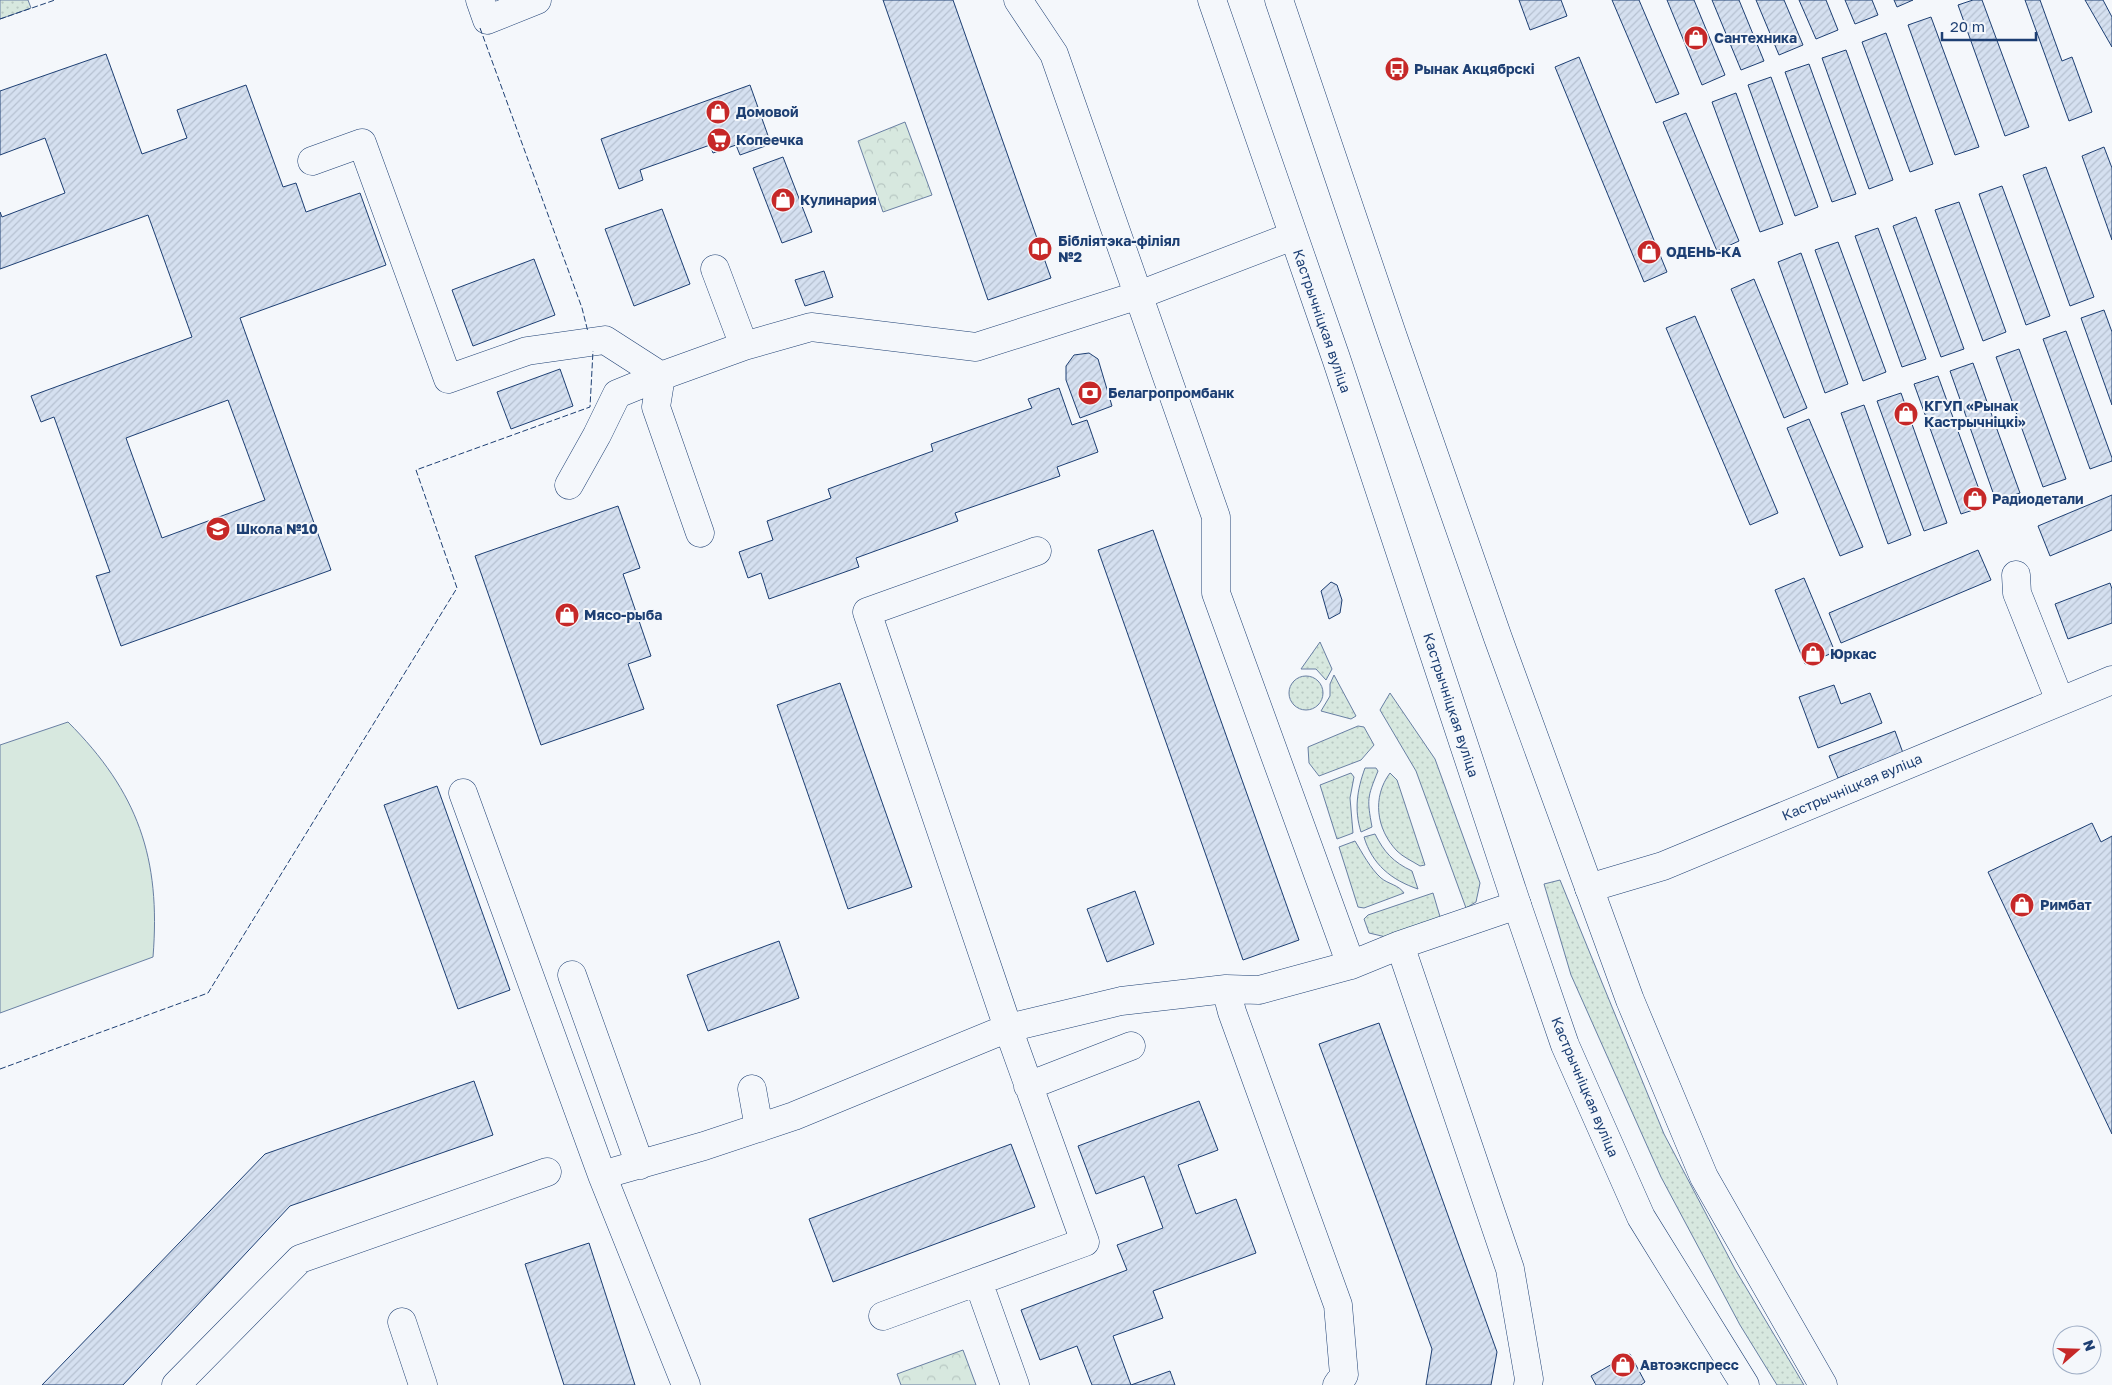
<svg xmlns="http://www.w3.org/2000/svg" width="2112" height="1385" viewBox="0 0 2112 1385" font-family="'Golos Text',sans-serif">
  <style>
    .grass { fill: url(#grass-dots); stroke: #687fa3 }
    .park { fill: url(#park-crowns); stroke: #687fa3 }
    .garden { fill: #d7e8df; stroke: #687fa3 }
    .building { fill: url(#building-hatch); stroke: #1d3f73; fill-rule: evenodd }
    .lines { fill: none; stroke-linecap: round; stroke-linejoin: round }
    .minor-casing { stroke: #1d3f73; stroke-width: 29 }
    .major-casing { stroke: #1d3f73; stroke-width: 29 }
    .minor { stroke: #f4f7fb; stroke-width: 28 }
    .major { stroke: #f4f7fb; stroke-width: 28 }
    .fence { stroke: #1d3f73; stroke-width: 1; stroke-dasharray: 6 2.5; stroke-linecap: butt }
    .labels { text-anchor: middle; stroke-width: 4; stroke-linejoin: round; paint-order: stroke }
    .poi-label { font-size: 14px; font-weight: bold; fill: #1d3f73; stroke: #f4f7fb; text-anchor: start }
    .street-label { font-size: 14px; fill: #1d3f73; stroke: #f4f7fb }
  </style>
  <defs>
    <pattern id="grass-dots" width="8" height="8" patternUnits="userSpaceOnUse" patternTransform="scale(1.25)"><rect width="8" height="8" fill="#d7e8df"/><path d="M2 2h.1M6 6h.1" fill="none" stroke="#b8c8c3" stroke-width="1.8" stroke-linecap="round"/></pattern>
    <pattern id="park-crowns" width="20" height="18" patternUnits="userSpaceOnUse" patternTransform="scale(1.25)"><rect width="20" height="18" fill="#d7e8df"/><path d="M2 6a3 3 0 1 1 6 0M12 15a3 3 0 1 1 6 0" fill="none" stroke="#b8c8c3"/></pattern>
    <pattern id="building-hatch" width="6" height="6" patternUnits="userSpaceOnUse" patternTransform="scale(1.25)"><rect width="6" height="6" fill="#d5e0f0"/><path d="M-1 1l2-2M0 6l6-6M5 7l2-2" fill="none" stroke="#b6c1d1"/></pattern>
  </defs>
  <rect width="100%" height="100%" fill="#f4f7fb"/>
  <!-- grass -->
  <path class="grass" d="M 0,0 L 28,0 L 31,8 L 0,19 Z
    M 1320,642 L 1332,669 L 1326,680 L 1316,669 L 1301,669 Z
    M 1334,675 L 1356,716 L 1351,719 L 1321,711 L 1330,696 L 1330,684 Z
    M1289 693a17 17 0 1 1 34 0a17 17 0 1 1-34 0Z
    M 1390,693 L 1435,759 L 1480,883 L 1476,902 L 1466,908 L 1416,771 L 1380,710 Z
    M 1358,726 L 1364,727 L 1374,745 L 1361,760 L 1319,776 L 1309,763 L 1308,747 Z
    M 1365,768 L 1376,768 L 1378,771 C 1367,798 1367,799 1372,827 L 1361,832 C 1354,810 1357,790 1365,768 Z
    M 1351,773 L 1354,777 L 1350,798 L 1353,833 L 1337,839 L 1320,785 Z
    M 1390,773 L 1397,780 L 1425,865 L 1420,866 C 1412,861 1403,857 1397,851 C 1376,829 1372,797 1390,773 Z
    M 1375,834 C 1384,852 1393,862 1412,871 L 1418,889 C 1391,880 1372,864 1364,837 Z
    M 1355,841 C 1363,854 1370,868 1381,878 C 1388,884 1399,885 1404,893 L 1364,908 L 1358,907 L 1339,847 Z
    M 1560,880 L 1664,1134 L 1735,1269 L 1804,1385 L 1777,1385 L 1740,1325 L 1661,1177 L 1571,975 L 1544,884 Z
    M 1433,893 L 1441,920 L 1386,937 L 1369,933 L 1364,919 L 1368,915 Z"/>
  <!-- park -->
  <path class="park" d="M 905,122 L 932,195 L 883,212 L 858,141 Z
    M 963,1350 L 976,1385 L 901,1385 L 897,1374 Z"/>
  <!-- garden -->
  <path class="garden" d="M 68,722 C 138,792 161,858 153,957 L 0,1013 L 0,745 Z"/>
  <!-- building -->
  <path class="building" d="M 883,0 L 953,0 L 1051,278 L 988,300 Z
    M 1519,0 L 1561,0 L 1567,16 L 1530,30 Z
    M 1612,0 L 1639,0 L 1679,94 L 1656,103 Z
    M 1667,0 L 1694,0 L 1725,75 L 1702,85 Z
    M 1712,0 L 1739,0 L 1764,61 L 1741,70 Z
    M 1756,0 L 1784,0 L 1803,45 L 1779,55 Z
    M 1799,0 L 1826,0 L 1838,30 L 1816,39 Z
    M 1845,0 L 1872,0 L 1878,15 L 1855,24 Z
    M 1894,0 L 1913,0 L 1897,7 Z
    M 1973,0 L 1982,0 L 2029,127 L 2005,136 L 1958,5 Z
    M 2025,0 L 2040,0 L 2062,61 L 2072,57 L 2092,112 L 2069,121 Z
    M 2085,0 L 2103,0 L 2112,17 L 2112,47 Z
    M 1931,17 L 1979,147 L 1955,155 L 1908,25 Z
    M 1886,33 L 1933,164 L 1910,172 L 1862,42 Z
    M 1846,50 L 1893,180 L 1869,189 L 1822,58 Z
    M 106,54 L 142,154 L 187,138 L 177,110 L 246,85 L 283,187 L 296,183 L 306,212 L 360,193 L 386,265 L 240,318 L 331,570 L 121,646 L 96,576 L 110,572 L 54,417 L 41,422 L 31,396 L 192,337 L 148,215 L 0,269 L 0,212 L 2,217 L 65,193 L 45,138 L 0,155 L 0,91 ZM 228,400 L 265,500 L 162,538 L 126,438 Z
    M 1579,57 L 1667,272 L 1644,282 L 1555,67 Z
    M 1809,64 L 1856,194 L 1832,202 L 1785,72 Z
    M 1771,77 L 1818,207 L 1795,216 L 1748,85 Z
    M 750,85 L 771,144 L 740,155 L 736,145 L 713,153 L 710,145 L 640,170 L 643,180 L 619,189 L 601,139 Z
    M 1736,93 L 1783,224 L 1760,232 L 1712,102 Z
    M 1686,113 L 1739,241 L 1717,251 L 1663,122 Z
    M 2104,147 L 2112,168 L 2112,240 L 2082,156 Z
    M 783,157 L 812,232 L 782,243 L 753,168 Z
    M 2046,167 L 2094,297 L 2070,306 L 2023,175 Z
    M 2002,186 L 2050,316 L 2026,325 L 1979,194 Z
    M 1959,202 L 2006,332 L 1983,341 L 1935,210 Z
    M 662,209 L 690,284 L 634,306 L 605,229 Z
    M 1916,217 L 1964,349 L 1941,357 L 1893,226 Z
    M 1878,228 L 1926,359 L 1902,367 L 1855,236 Z
    M 1838,242 L 1886,372 L 1863,381 L 1815,250 Z
    M 1801,253 L 1848,384 L 1825,393 L 1778,262 Z
    M 534,259 L 555,315 L 473,346 L 452,290 Z
    M 824,271 L 833,297 L 805,306 L 795,280 Z
    M 1754,279 L 1807,408 L 1784,418 L 1731,289 Z
    M 2104,310 L 2112,332 L 2112,405 L 2081,318 Z
    M 1695,316 L 1778,513 L 1750,525 L 1666,328 Z
    M 2066,331 L 2112,458 L 2112,461 L 2090,469 L 2043,339 Z
    M 2019,349 L 2066,479 L 2043,487 L 1996,357 Z
    M 1089,353 L 1098,359 L 1112,406 L 1080,418 L 1066,380 L 1066,366 L 1074,355 Z
    M 1973,363 L 2020,493 L 1996,501 L 1950,371 Z
    M 560,369 L 573,406 L 511,429 L 497,392 Z
    M 1938,376 L 1985,506 L 1961,514 L 1914,384 Z
    M 1059,388 L 1072,425 L 1087,420 L 1098,452 L 1057,467 L 1060,476 L 955,513 L 958,521 L 856,558 L 859,567 L 769,599 L 761,573 L 748,578 L 739,552 L 773,540 L 767,521 L 831,498 L 828,489 L 933,451 L 931,444 L 1032,408 L 1028,399 Z
    M 1901,393 L 1947,523 L 1924,531 L 1877,401 Z
    M 1864,405 L 1911,535 L 1888,544 L 1841,413 Z
    M 1809,419 L 1863,547 L 1840,556 L 1787,428 Z
    M 2112,495 L 2112,530 L 2050,556 L 2038,526 Z
    M 618,506 L 640,568 L 623,574 L 651,656 L 628,664 L 644,709 L 541,745 L 475,556 Z
    M 1153,530 L 1299,940 L 1243,960 L 1098,550 Z
    M 1978,550 L 1991,580 L 1841,643 L 1829,613 Z
    M 1804,578 L 1835,652 L 1805,664 L 1775,590 Z
    M 1331,582 L 1337,585 L 1342,600 L 1340,613 L 1329,619 L 1321,591 Z
    M 2110,583 L 2112,589 L 2112,623 L 2068,639 L 2055,604 Z
    M 840,683 L 912,887 L 848,909 L 777,705 Z
    M 1834,685 L 1841,704 L 1870,693 L 1882,723 L 1818,748 L 1799,697 Z
    M 1895,731 L 1903,753 L 1838,778 L 1829,756 Z
    M 437,786 L 510,990 L 458,1009 L 384,805 Z
    M 2092,823 L 2101,842 L 2112,836 L 2112,1134 L 1988,872 Z
    M 1135,891 L 1154,944 L 1107,962 L 1087,909 Z
    M 779,941 L 799,998 L 708,1031 L 687,975 Z
    M 1379,1023 L 1497,1352 L 1491,1385 L 1426,1385 L 1432,1349 L 1319,1044 Z
    M 474,1081 L 493,1135 L 290,1206 L 123,1385 L 42,1385 L 265,1154 Z
    M 1199,1101 L 1218,1150 L 1178,1165 L 1196,1214 L 1236,1199 L 1256,1253 L 1153,1291 L 1163,1318 L 1113,1336 L 1131,1385 L 1170,1371 L 1175,1385 L 1092,1385 L 1077,1346 L 1040,1360 L 1021,1310 L 1127,1270 L 1117,1245 L 1163,1228 L 1144,1176 L 1096,1194 L 1078,1146 Z
    M 1011,1144 L 1035,1207 L 833,1282 L 809,1219 Z
    M 589,1243 L 635,1385 L 564,1385 L 525,1264 Z
    M 1630,1354 L 1645,1382 L 1641,1385 L 1596,1385 L 1591,1376 Z"/>
  <g class="lines">
    <defs>
      <path id="minor" d="M 480,0 L 487,20 L 537,0
        M 1018,0 L 1054,54 L 1216,517 L 1216,593 L 1351,965
        M 312,161 L 362,143 L 448,379 L 527,351 L 605,340 L 661,376
        M 715,269 L 744,346
        M 569,485 L 597,435 L 617,394 L 661,376
        M 700,533 L 656,407 L 661,376 L 744,346 L 811,327 L 976,347 L 1139,295 L 1293,236
        M 2016,575 L 2017,593 L 2060,701
        M 463,793 L 602,1175 L 686,1385
        M 1589,888 L 1663,866 L 2112,680
        M 1400,945 L 1510,1269 L 1529,1379 L 1528,1385
        M 572,975 L 640,1165
        M 1226,989 L 1232,1012 L 1338,1305 L 1344,1375 L 1337,1385
        M 1028,1086 L 1131,1046
        M 752,1089 L 759,1128
        M 602,1175 L 704,1146 L 794,1116 L 1008,1028 L 1121,1001 L 1226,989 L 1259,990 L 1351,965 L 1400,945 L 1517,905
        M 978,1281 L 1015,1385
        M 883,1316 L 1085,1242 L 1008,1028 L 867,612 L 1037,551
        M 402,1322 L 423,1385
        M 176,1385 L 300,1259 L 547,1172"/>
      <path id="major" d="M 1212,0 L 1336,358 L 1517,905 L 1565,1045 L 1641,1217 L 1745,1385
        M 1279,0 L 1393,337 L 1498,638 L 1630,1000 L 1704,1177 L 1823,1385"/>
    </defs>
    <!-- minor casing -->
    <use href="#minor" class="minor-casing"/>
    <!-- major casing -->
    <use href="#major" class="major-casing"/>
    <!-- minor -->
    <use href="#minor" class="minor"/>
    <!-- major -->
    <use href="#major" class="major"/>
    <!-- fence -->
    <path class="fence" d="M 0,19 L 55,0
      M 480,28 L 582,308 L 588,332
      M 0,1069 L 208,993 L 457,588 L 416,470 L 590,407 L 593,351"/>
  </g>
  <!-- icons -->
  <defs>
    <symbol id="shop-disc" viewBox="-11 -11 22 22"><circle r="9.5" fill="#c62828" stroke="#f4f7fb"/><path d="M-5-2.5h2.3a2.7 3.5 0 0 1 5.4 0H5L5.5 6h-11ZM-1.5-2.5h3a1.5 2.3 0 0 0-3 0Z" fill="#fff"/></symbol>
    <symbol id="bus-disc" viewBox="-11 -11 22 22"><circle r="9.5" fill="#c62828" stroke="#f4f7fb"/><path d="M-5-6H5V4H4V6H2V4H-2V6H-4V4H-5ZM-3.5-4V0h7V-4ZM-3.5 1.2v1.5H-2V1.2ZM2 1.2v1.5H3.5V1.2Z" fill="#fff"/></symbol>
    <symbol id="supermarket-disc" viewBox="-11 -11 22 22"><circle r="9.5" fill="#c62828" stroke="#f4f7fb"/><path d="M-6-5.5h2.5l.6 2H6L4.5 2H-2.5L-4.4-4H-6ZM-1.5 3.2a1.3 1.3 0 1 0 .1 0ZM3 3.2a1.3 1.3 0 1 0 .1 0Z" fill="#fff"/></symbol>
    <symbol id="library-disc" viewBox="-11 -11 22 22"><circle r="9.5" fill="#c62828" stroke="#f4f7fb"/><path d="M-6-4Q-3-5.5-.7-3.5V5Q-3 3-6 4ZM6-4Q3-5.5 .7-3.5V5Q3 3 6 4Z" fill="#fff"/></symbol>
    <symbol id="bank-disc" viewBox="-11 -11 22 22"><circle r="9.5" fill="#c62828" stroke="#f4f7fb"/><path d="M-6-4H6V4H-6ZM0-2.3a2.3 2.3 0 1 0 0 4.6a2.3 2.3 0 1 0 0-4.6Z" fill="#fff"/></symbol>
    <symbol id="school-disc" viewBox="-11 -11 22 22"><circle r="9.5" fill="#c62828" stroke="#f4f7fb"/><path d="M0-5L7-2L0 1L-7-2ZM-4 1L0 2.5L4 1V4Q0 6-4 4Z" fill="#fff"/></symbol>
  </defs>
  <g fill-rule="evenodd">
    <use href="#shop-disc" x="1682" y="24" width="28" height="28"/>
    <use href="#bus-disc" x="1383" y="55" width="28" height="28"/>
    <use href="#shop-disc" x="704" y="98" width="28" height="28"/>
    <use href="#supermarket-disc" x="705" y="126" width="28" height="28"/>
    <use href="#shop-disc" x="769" y="186" width="28" height="28"/>
    <use href="#library-disc" x="1026" y="235" width="28" height="28"/>
    <use href="#shop-disc" x="1635" y="238" width="28" height="28"/>
    <use href="#bank-disc" x="1076" y="379" width="28" height="28"/>
    <use href="#shop-disc" x="1892" y="400" width="28" height="28"/>
    <use href="#shop-disc" x="1961" y="485" width="28" height="28"/>
    <use href="#school-disc" x="204" y="515" width="28" height="28"/>
    <use href="#shop-disc" x="553" y="601" width="28" height="28"/>
    <use href="#shop-disc" x="1799" y="640" width="28" height="28"/>
    <use href="#shop-disc" x="2008" y="891" width="28" height="28"/>
    <use href="#shop-disc" x="1609" y="1351" width="28" height="28"/>
  </g>
  <g class="labels">
    <!-- poi labels -->
    <g class="poi-label">
      <text x="1714" y="43">Сантехника</text>
      <text x="1414" y="74">Рынак Акцябрскі</text>
      <text x="736" y="117">Домовой</text>
      <text x="736" y="145">Копеечка</text>
      <text x="800" y="205">Кулинария</text>
      <text x="1058" y="246">Бібліятэка-філіял<tspan x="1058" dy="16">№2</tspan></text>
      <text x="1666" y="257">ОДЕНЬ-КА</text>
      <text x="1108" y="398">Белагропромбанк</text>
      <text x="1924" y="411">КГУП «Рынак<tspan x="1924" dy="16">Кастрычніцкі»</tspan></text>
      <text x="1992" y="504">Радиодетали</text>
      <text x="236" y="534">Школа №10</text>
      <text x="584" y="620">Мясо-рыба</text>
      <text x="1830" y="659">Юркас</text>
      <text x="2040" y="910">Римбат</text>
      <text x="1640" y="1370">Автоэкспресс</text>
    </g>
    <!-- street labels -->
    <g class="street-label">
      <text transform="translate(1322 321) rotate(71)" y="5">Кастрычніцкая вуліца</text>
      <text transform="translate(1451 705) rotate(72)" y="5">Кастрычніцкая вуліца</text>
      <text transform="translate(1852 787) rotate(-23)" y="5">Кастрычніцкая вуліца</text>
      <text transform="translate(1585 1087) rotate(67)" y="5">Кастрычніцкая вуліца</text>
    </g>
  </g>
  <!-- north arrow -->
  <g transform="translate(2077 1350) rotate(70)"><circle r="24" fill="#f4f7fb" stroke="#9eadc5"/>
  <path d="M0-4L9 19L0 12L-9 19Z" fill="#c62828"/>
  <text y="-8" font-size="14" font-weight="bold" text-anchor="middle" fill="#1d3f73">N</text>
  </g>
  <!-- scale -->
  <path d="M1942 32v8h94v-8" fill="none" stroke="#1d3f73" stroke-width="2.5"/>
  <text x="1950" y="32" font-size="15" fill="#1d3f73" stroke="#f4f7fb" stroke-width="4" paint-order="stroke">20 m</text>
</svg>
